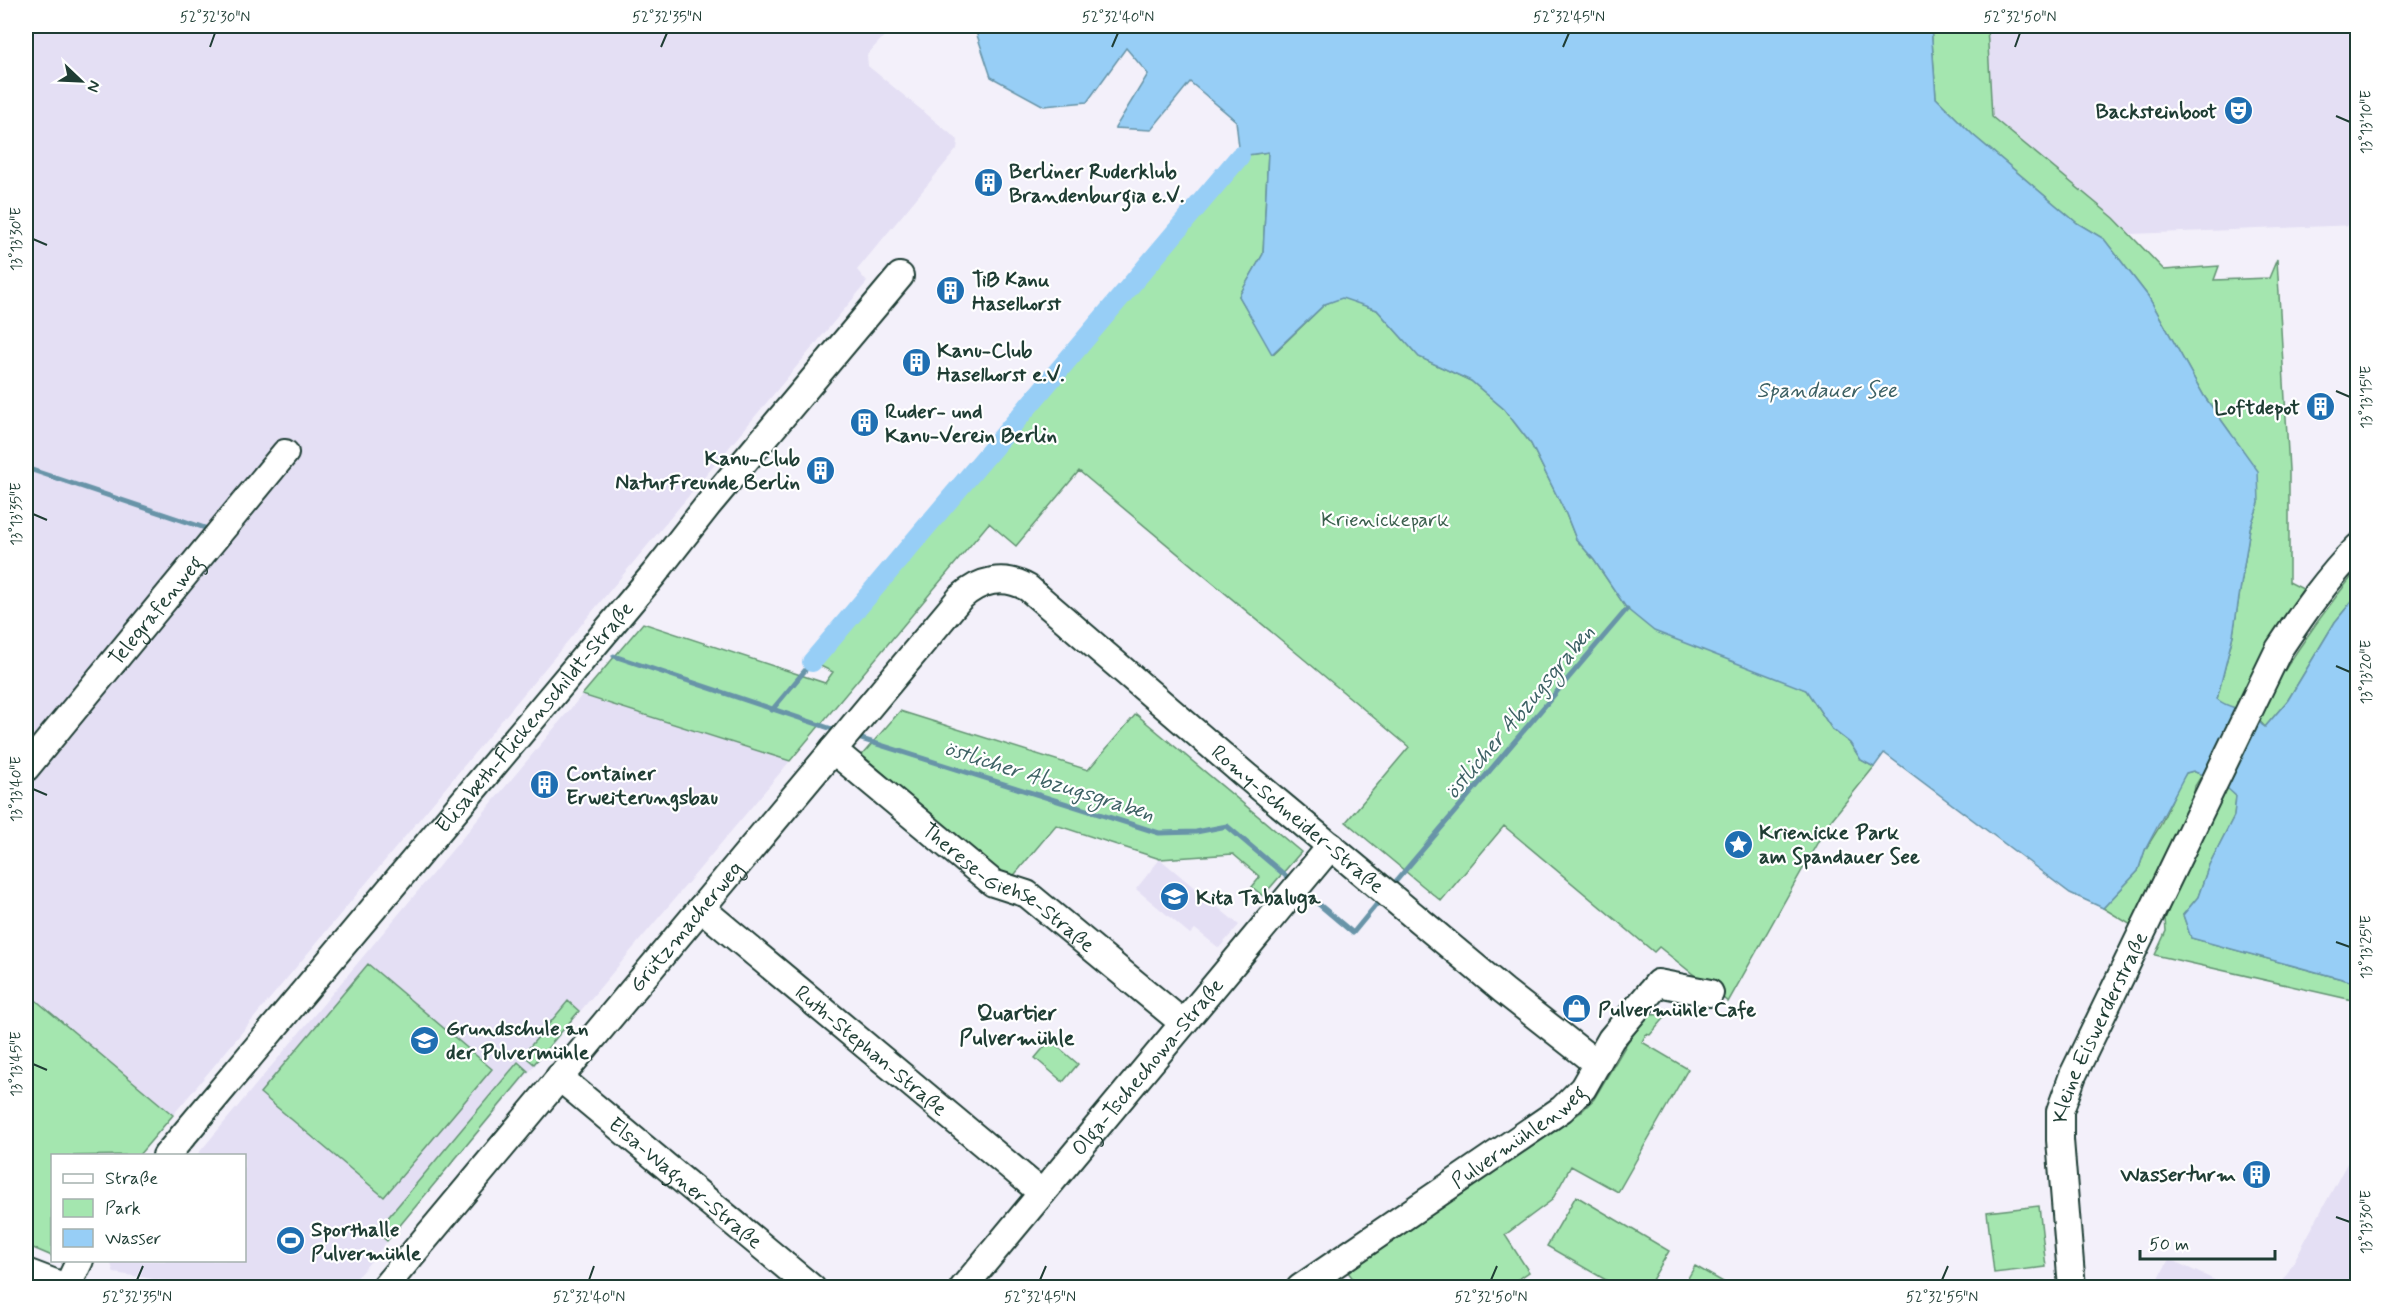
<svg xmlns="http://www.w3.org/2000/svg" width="2383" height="1313" viewBox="0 0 2383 1313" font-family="Mynerve,sans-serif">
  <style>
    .built { fill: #e4dff4 }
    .green { fill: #a4e6af; stroke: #629272; stroke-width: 1.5 }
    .water { fill: #97cef6; stroke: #6794a8; stroke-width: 1.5 }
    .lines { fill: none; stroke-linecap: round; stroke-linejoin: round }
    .stream { stroke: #6794a8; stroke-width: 5 }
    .canal { stroke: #97cef6; stroke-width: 20 }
    .minor-casing { stroke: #1f3d34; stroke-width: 30 }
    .minor { stroke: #fff; stroke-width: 26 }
    .ticks { fill: none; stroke: #1f3d34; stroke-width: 2 }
    .labels { text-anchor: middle; stroke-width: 4.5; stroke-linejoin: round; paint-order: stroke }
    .poi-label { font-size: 21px; font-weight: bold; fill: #1f3d34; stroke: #fff; text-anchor: start }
    .park-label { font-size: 21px; fill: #3a5f4d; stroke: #fff }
    .street-label { font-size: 21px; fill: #1f3d34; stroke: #fff }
    .water-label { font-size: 22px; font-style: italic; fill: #3d6164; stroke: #fff }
    .neighbourhood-label { font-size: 22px; font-weight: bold; fill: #1f3d34; stroke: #fff }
    .neatline { fill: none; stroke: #1f3d34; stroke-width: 2 }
    .ticks-label { font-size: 15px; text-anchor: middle; fill: #1f3d34 }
  </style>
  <rect width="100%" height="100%" fill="#f3f0fa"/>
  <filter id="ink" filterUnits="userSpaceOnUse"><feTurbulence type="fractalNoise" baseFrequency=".0167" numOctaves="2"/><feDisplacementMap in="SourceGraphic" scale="12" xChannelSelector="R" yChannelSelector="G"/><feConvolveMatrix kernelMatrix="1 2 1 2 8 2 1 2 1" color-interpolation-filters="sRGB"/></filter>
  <g filter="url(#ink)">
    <!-- built -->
    <path class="built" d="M 26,26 L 893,26 L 867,55 L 868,66 L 958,140 L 957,149 L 857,270 L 867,282 L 173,1115 L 26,992 Z
      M 1987,26 L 2357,26 L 2357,225 L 2131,234 L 1992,117 Z
      M 582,695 L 790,761 L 349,1287 L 205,1287 L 114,1273 L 110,1261 L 244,1260 L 244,1156 L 197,1155 Z
      M 1160,859 L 1239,925 L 1219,948 L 1195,929 L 1190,934 L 1136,889 Z
      M 2352,1154 L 2358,1157 L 2357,1287 L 2280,1287 Z
      M 2169,1259 L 2230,1287 L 2154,1287 Z"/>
    <!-- green -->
    <path class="green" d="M 1931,26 L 1987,26 L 1992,117 L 2114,218 L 2164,270 L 2219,266 L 2214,280 L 2269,278 L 2277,259 L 2289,470 L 2289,582 L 2303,589 L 2272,636 L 2242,703 L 2237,702 L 2237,708 L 2226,707 L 2217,699 L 2233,635 L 2250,528 L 2259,503 L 2230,432 L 2204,396 L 2148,296 L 2104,239 L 2077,223 L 1973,135 L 1936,98 Z
      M 1268,152 L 1263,254 L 1239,296 L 1273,354 L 1325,304 L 1342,297 L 1377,310 L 1419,357 L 1471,381 L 1504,409 L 1531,444 L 1566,514 L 1576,539 L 1594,560 L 1627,609 L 1806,690 L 1832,729 L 1850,743 L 1861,760 L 1874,767 L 1828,824 L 1728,1002 L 1659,947 L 1654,952 L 1504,826 L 1441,901 L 1346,822 L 1409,747 L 1079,471 L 1016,546 L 989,523 L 790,761 L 582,695 L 643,623 L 825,683 L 833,672 L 812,662 L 1240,156 Z
      M 2357,570 L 2357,595 L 2335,622 L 2288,700 L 2265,727 L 2256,717 C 2286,665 2319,617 2357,570 Z
      M 900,711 L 1088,770 L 1136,714 L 1301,852 L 1263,896 L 1252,887 L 1260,877 L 1233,854 L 1160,859 L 1056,825 L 1010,880 L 1000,875 L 862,755 Z
      M 2193,771 L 2202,775 L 2195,786 L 2192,805 L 2131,925 L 2103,908 L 2138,871 L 2145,850 L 2160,826 L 2180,782 L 2186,773 Z
      M 2226,786 L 2236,796 L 2234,816 L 2209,865 L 2198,897 L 2183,915 L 2191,938 L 2357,983 L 2357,1001 L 2155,955 L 2166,931 L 2165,919 L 2175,893 Z
      M 368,964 L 492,1069 L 384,1197 L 260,1093 Z
      M 26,992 L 173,1115 L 139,1155 L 52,1156 L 52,1256 L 26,1245 Z
      M 568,1001 L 579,1011 L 534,1064 L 523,1055 Z
      M 1668,1014 L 1650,1035 L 1646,1034 L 1642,1042 L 1688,1069 L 1618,1192 L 1571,1166 L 1552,1200 L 1505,1235 L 1529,1272 L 1507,1287 L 1359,1287 L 1348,1272 L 1580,1113 L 1594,1099 L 1630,1038 L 1649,1015 Z
      M 1050,1040 L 1078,1064 L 1063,1082 L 1035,1058 Z
      M 518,1062 L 528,1071 L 387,1241 L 376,1232 Z
      M 1576,1196 L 1669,1251 L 1648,1287 L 1618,1287 L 1547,1246 Z
      M 2039,1206 L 2046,1267 L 1994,1273 L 1987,1212 Z
      M 1695,1266 L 1732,1287 L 1683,1287 Z"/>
    <!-- water -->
    <path class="water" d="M 974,26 L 1931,26 L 1936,98 L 1973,135 L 2077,223 L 2104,239 L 2148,296 L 2204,396 L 2258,471 L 2259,503 L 2250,528 L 2233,635 L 2217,699 C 2228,709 2242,707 2254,716 C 2259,719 2259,724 2265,727 L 2288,700 L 2335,622 L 2357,595 L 2357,983 L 2191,938 L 2183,915 L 2198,897 L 2209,865 L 2234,816 L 2236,796 L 2221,783 L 2193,771 L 2186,773 L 2145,850 L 2138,871 L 2103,908 L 2070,893 L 1884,753 L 1874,767 L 1861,760 L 1850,743 L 1832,729 L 1806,690 L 1654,631 L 1627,609 L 1594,560 L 1576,539 L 1566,514 L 1531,444 L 1504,409 L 1471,381 L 1419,357 L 1377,310 L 1342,298 L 1325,304 L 1272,354 L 1239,296 L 1263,254 L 1268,152 L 1240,156 L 1236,121 L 1190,82 L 1151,130 L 1115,128 L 1148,74 L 1126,48 L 1087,102 L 1044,106 L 991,77 Z"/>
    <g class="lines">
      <!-- stream -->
      <path class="stream" d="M 26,468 L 208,529
        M 614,656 L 838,731
        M 772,710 L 812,662
        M 855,737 L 1159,833 L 1196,832 L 1227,826 L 1293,882
        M 1391,887 L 1627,609
        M 1302,890 L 1353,933 L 1381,899"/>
      <!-- canal -->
      <path class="canal" d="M 812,662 L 1240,156"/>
      <defs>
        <g id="minor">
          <path id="s1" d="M 833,750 L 993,883 L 1027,894 L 1183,1023"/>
          <path id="s2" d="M 26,768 L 285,453"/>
          <path id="s3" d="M 701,908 L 1042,1193"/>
          <path id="s4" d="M 559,1077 L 812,1288"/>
          <path id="s5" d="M 166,1156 L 654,574 L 708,505 L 900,276"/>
          <path d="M 26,1272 L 68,1288"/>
          <path d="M 67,1287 L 80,1260"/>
          <path id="s6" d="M 384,1288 L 960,598 C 979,580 1004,574 1028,588 L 1244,774 L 1504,991 L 1597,1064"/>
          <path id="s7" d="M 963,1288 L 1331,846"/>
          <path id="s8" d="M 1300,1288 L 1562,1109 L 1583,1088 L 1611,1039 L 1658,983 L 1710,993"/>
          <path id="s9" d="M 2072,1288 L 2060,1140 L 2060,1111 L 2073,1075 L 2279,649 C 2303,613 2327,578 2358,547"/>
        </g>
      </defs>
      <!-- minor casing -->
      <use href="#minor" class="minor-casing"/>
      <!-- minor -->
      <use href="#minor" class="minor"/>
    </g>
  </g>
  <!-- ticks -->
  <path class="ticks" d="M 210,47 L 215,33M 661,47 L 667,33M 1112,47 L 1118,33M 1563,47 L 1569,33M 2015,47 L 2020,33M 2336,116 L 2350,122M 33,239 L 47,245M 2336,391 L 2350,397M 33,514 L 47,520M 2336,666 L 2350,672M 33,789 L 47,795M 2336,942 L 2350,947M 33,1064 L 47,1070M 2336,1217 L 2350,1222M 137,1280 L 143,1266M 589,1280 L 594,1266M 1040,1280 L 1046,1266M 1491,1280 L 1497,1266M 1942,1280 L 1948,1266"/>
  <!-- icons -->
  <defs>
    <symbol id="theatre-disc" viewBox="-11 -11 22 22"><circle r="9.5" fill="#1f6fb2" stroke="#fff"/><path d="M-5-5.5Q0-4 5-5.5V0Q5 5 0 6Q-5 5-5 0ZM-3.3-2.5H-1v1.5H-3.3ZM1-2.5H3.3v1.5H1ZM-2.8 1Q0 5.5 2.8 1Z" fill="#fff"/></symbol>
    <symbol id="building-disc" viewBox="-11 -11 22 22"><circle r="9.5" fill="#1f6fb2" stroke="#fff"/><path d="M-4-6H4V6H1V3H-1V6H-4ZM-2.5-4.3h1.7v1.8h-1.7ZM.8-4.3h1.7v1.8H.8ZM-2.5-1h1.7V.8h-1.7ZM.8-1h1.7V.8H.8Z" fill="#fff"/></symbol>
    <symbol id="sight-disc" viewBox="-11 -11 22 22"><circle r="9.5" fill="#1f6fb2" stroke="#fff"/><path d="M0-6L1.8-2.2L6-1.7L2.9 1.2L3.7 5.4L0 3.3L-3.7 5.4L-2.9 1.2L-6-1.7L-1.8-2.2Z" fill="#fff"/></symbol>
    <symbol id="school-disc" viewBox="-11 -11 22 22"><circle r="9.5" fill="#1f6fb2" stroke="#fff"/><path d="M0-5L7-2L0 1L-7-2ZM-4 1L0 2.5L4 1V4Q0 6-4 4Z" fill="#fff"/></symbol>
    <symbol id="shop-disc" viewBox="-11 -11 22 22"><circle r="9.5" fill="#1f6fb2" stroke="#fff"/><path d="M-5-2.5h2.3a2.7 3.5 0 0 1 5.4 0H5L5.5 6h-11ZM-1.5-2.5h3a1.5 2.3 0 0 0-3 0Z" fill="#fff"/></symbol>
    <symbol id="stadium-disc" viewBox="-11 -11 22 22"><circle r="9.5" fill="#1f6fb2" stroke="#fff"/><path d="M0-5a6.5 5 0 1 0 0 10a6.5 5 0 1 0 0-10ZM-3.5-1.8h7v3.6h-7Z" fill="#fff"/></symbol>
  </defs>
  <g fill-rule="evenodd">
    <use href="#theatre-disc" x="2222" y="94" width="33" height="33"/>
    <use href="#building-disc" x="972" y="166" width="33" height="33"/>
    <use href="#building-disc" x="934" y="274" width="33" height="33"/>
    <use href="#building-disc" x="900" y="346" width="33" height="33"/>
    <use href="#building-disc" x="2304" y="390" width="33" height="33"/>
    <use href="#building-disc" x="848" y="406" width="33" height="33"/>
    <use href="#building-disc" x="804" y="454" width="33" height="33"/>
    <use href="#building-disc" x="528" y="768" width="33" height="33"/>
    <use href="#sight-disc" x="1722" y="828" width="33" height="33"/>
    <use href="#school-disc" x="1158" y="880" width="33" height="33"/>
    <use href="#shop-disc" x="1560" y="992" width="33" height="33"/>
    <use href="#school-disc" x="408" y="1024" width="33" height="33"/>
    <use href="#building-disc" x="2240" y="1158" width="33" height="33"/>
    <use href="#stadium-disc" x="274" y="1224" width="33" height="33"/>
  </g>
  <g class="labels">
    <!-- poi labels -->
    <g class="poi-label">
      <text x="2217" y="118" text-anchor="end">Backsteinboot</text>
      <text x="1009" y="178">Berliner Ruderklub<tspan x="1009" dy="24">Brandenburgia e.V.</tspan></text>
      <text x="972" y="286">TiB Kanu<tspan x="972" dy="24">Haselhorst</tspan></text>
      <text x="937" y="357">Kanu-Club<tspan x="937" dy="24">Haselhorst e.V.</tspan></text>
      <text x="2300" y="414" text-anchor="end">Loftdepot</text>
      <text x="885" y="418">Ruder- und<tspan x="885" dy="24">Kanu-Verein Berlin</tspan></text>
      <text x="800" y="465" text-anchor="end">Kanu-Club<tspan x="800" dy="24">NaturFreunde Berlin</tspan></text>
      <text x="566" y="780">Container<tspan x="566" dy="24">Erweiterungsbau</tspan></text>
      <text x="1759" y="839">Krienicke Park<tspan x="1759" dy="24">am Spandauer See</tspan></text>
      <text x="1196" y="904">Kita Tabaluga</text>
      <text x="1598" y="1016">Pulvermühle Cafe</text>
      <text x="446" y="1035">Grundschule an<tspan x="446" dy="24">der Pulvermühle</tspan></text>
      <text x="2236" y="1181" text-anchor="end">Wasserturm</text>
      <text x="311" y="1236">Sporthalle<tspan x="311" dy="24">Pulvermühle</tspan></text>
    </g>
    <!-- park labels -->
    <g class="park-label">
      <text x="1385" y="526">Krienickepark</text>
    </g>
    <!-- street labels -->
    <g class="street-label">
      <text dy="7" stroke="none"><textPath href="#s2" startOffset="204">Telegrafenweg</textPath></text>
      <text dy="7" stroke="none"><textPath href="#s5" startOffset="573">Elisabeth-Flickenschildt-Straße</textPath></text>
      <text dy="7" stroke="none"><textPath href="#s6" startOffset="1328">Romy-Schneider-Straße</textPath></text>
      <text dy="7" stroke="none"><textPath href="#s1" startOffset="224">Therese-Giehse-Straße</textPath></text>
      <text dy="7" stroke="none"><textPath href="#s6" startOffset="471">Grützmacherweg</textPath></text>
      <text dy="7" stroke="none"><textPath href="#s9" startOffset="270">Kleine Eiswerderstraße</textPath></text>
      <text dy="7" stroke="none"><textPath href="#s3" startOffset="222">Ruth-Stephan-Straße</textPath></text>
      <text dy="7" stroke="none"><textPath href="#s7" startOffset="288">Olga-Tschechowa-Straße</textPath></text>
      <text dy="7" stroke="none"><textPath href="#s8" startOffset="266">Pulvermühlenweg</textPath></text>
      <text dy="7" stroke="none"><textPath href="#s4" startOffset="165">Elsa-Wagner-Straße</textPath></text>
    </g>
    <!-- water labels -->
    <g class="water-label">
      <text x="1827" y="397">Spandauer See</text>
      <text transform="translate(1519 711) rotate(-50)" y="8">östlicher Abzugsgraben</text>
      <text transform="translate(1050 780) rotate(18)" y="8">östlicher Abzugsgraben</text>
    </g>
    <!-- neighbourhood labels -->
    <g class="neighbourhood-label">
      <text x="1017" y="1020">Quartier<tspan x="1017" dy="25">Pulvermühle</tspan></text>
    </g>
  </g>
  <!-- margin -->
  <rect width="2383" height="1313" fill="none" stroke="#fff" stroke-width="66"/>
  <!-- legend -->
  <rect x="51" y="1154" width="195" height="108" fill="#ffffff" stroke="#a5b1ae" stroke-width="1.5"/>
  <rect x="63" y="1174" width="30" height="9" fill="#ffffff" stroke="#a5b1ae" stroke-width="1.5"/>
  <text x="105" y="1184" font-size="18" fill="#1f3d34">Straße</text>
  <rect x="63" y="1199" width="30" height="18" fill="#a4e6af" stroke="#a5b1ae" stroke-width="1.5"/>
  <text x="105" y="1214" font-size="18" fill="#1f3d34">Park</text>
  <rect x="63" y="1229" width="30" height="18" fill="#97cef6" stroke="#a5b1ae" stroke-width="1.5"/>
  <text x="105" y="1244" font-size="18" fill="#1f3d34">Wasser</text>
  <!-- north arrow -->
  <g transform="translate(81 81) rotate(113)" stroke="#ffffff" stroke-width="4.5" paint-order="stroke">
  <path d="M0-4.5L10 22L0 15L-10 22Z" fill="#1f3d34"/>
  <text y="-9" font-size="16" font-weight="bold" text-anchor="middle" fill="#1f3d34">N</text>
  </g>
  <!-- scale -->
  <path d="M2140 1250v9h135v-9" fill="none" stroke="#1f3d34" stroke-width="3"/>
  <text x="2149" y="1250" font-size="18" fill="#1f3d34" stroke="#ffffff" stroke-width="4.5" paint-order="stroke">50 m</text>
  <rect x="33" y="33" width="2317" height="1247" class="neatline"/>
  <g class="ticks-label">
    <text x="215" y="22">52°32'30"N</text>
    <text x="667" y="22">52°32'35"N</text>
    <text x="1118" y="22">52°32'40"N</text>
    <text x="1569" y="22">52°32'45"N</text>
    <text x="2020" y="22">52°32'50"N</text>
    <text transform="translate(2366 122) rotate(-90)" y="5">13°13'10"E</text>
    <text transform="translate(16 239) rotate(-90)" y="5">13°13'30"E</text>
    <text transform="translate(2366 397) rotate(-90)" y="5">13°13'15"E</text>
    <text transform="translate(16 514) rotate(-90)" y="5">13°13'35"E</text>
    <text transform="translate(2366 672) rotate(-90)" y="5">13°13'20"E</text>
    <text transform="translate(16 789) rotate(-90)" y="5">13°13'40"E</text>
    <text transform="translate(2366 947) rotate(-90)" y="5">13°13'25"E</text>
    <text transform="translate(16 1064) rotate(-90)" y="5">13°13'45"E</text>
    <text transform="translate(2366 1222) rotate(-90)" y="5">13°13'30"E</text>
    <text x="137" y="1302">52°32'35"N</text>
    <text x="589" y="1302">52°32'40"N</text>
    <text x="1040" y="1302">52°32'45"N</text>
    <text x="1491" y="1302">52°32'50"N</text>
    <text x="1942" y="1302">52°32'55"N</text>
  </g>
</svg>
